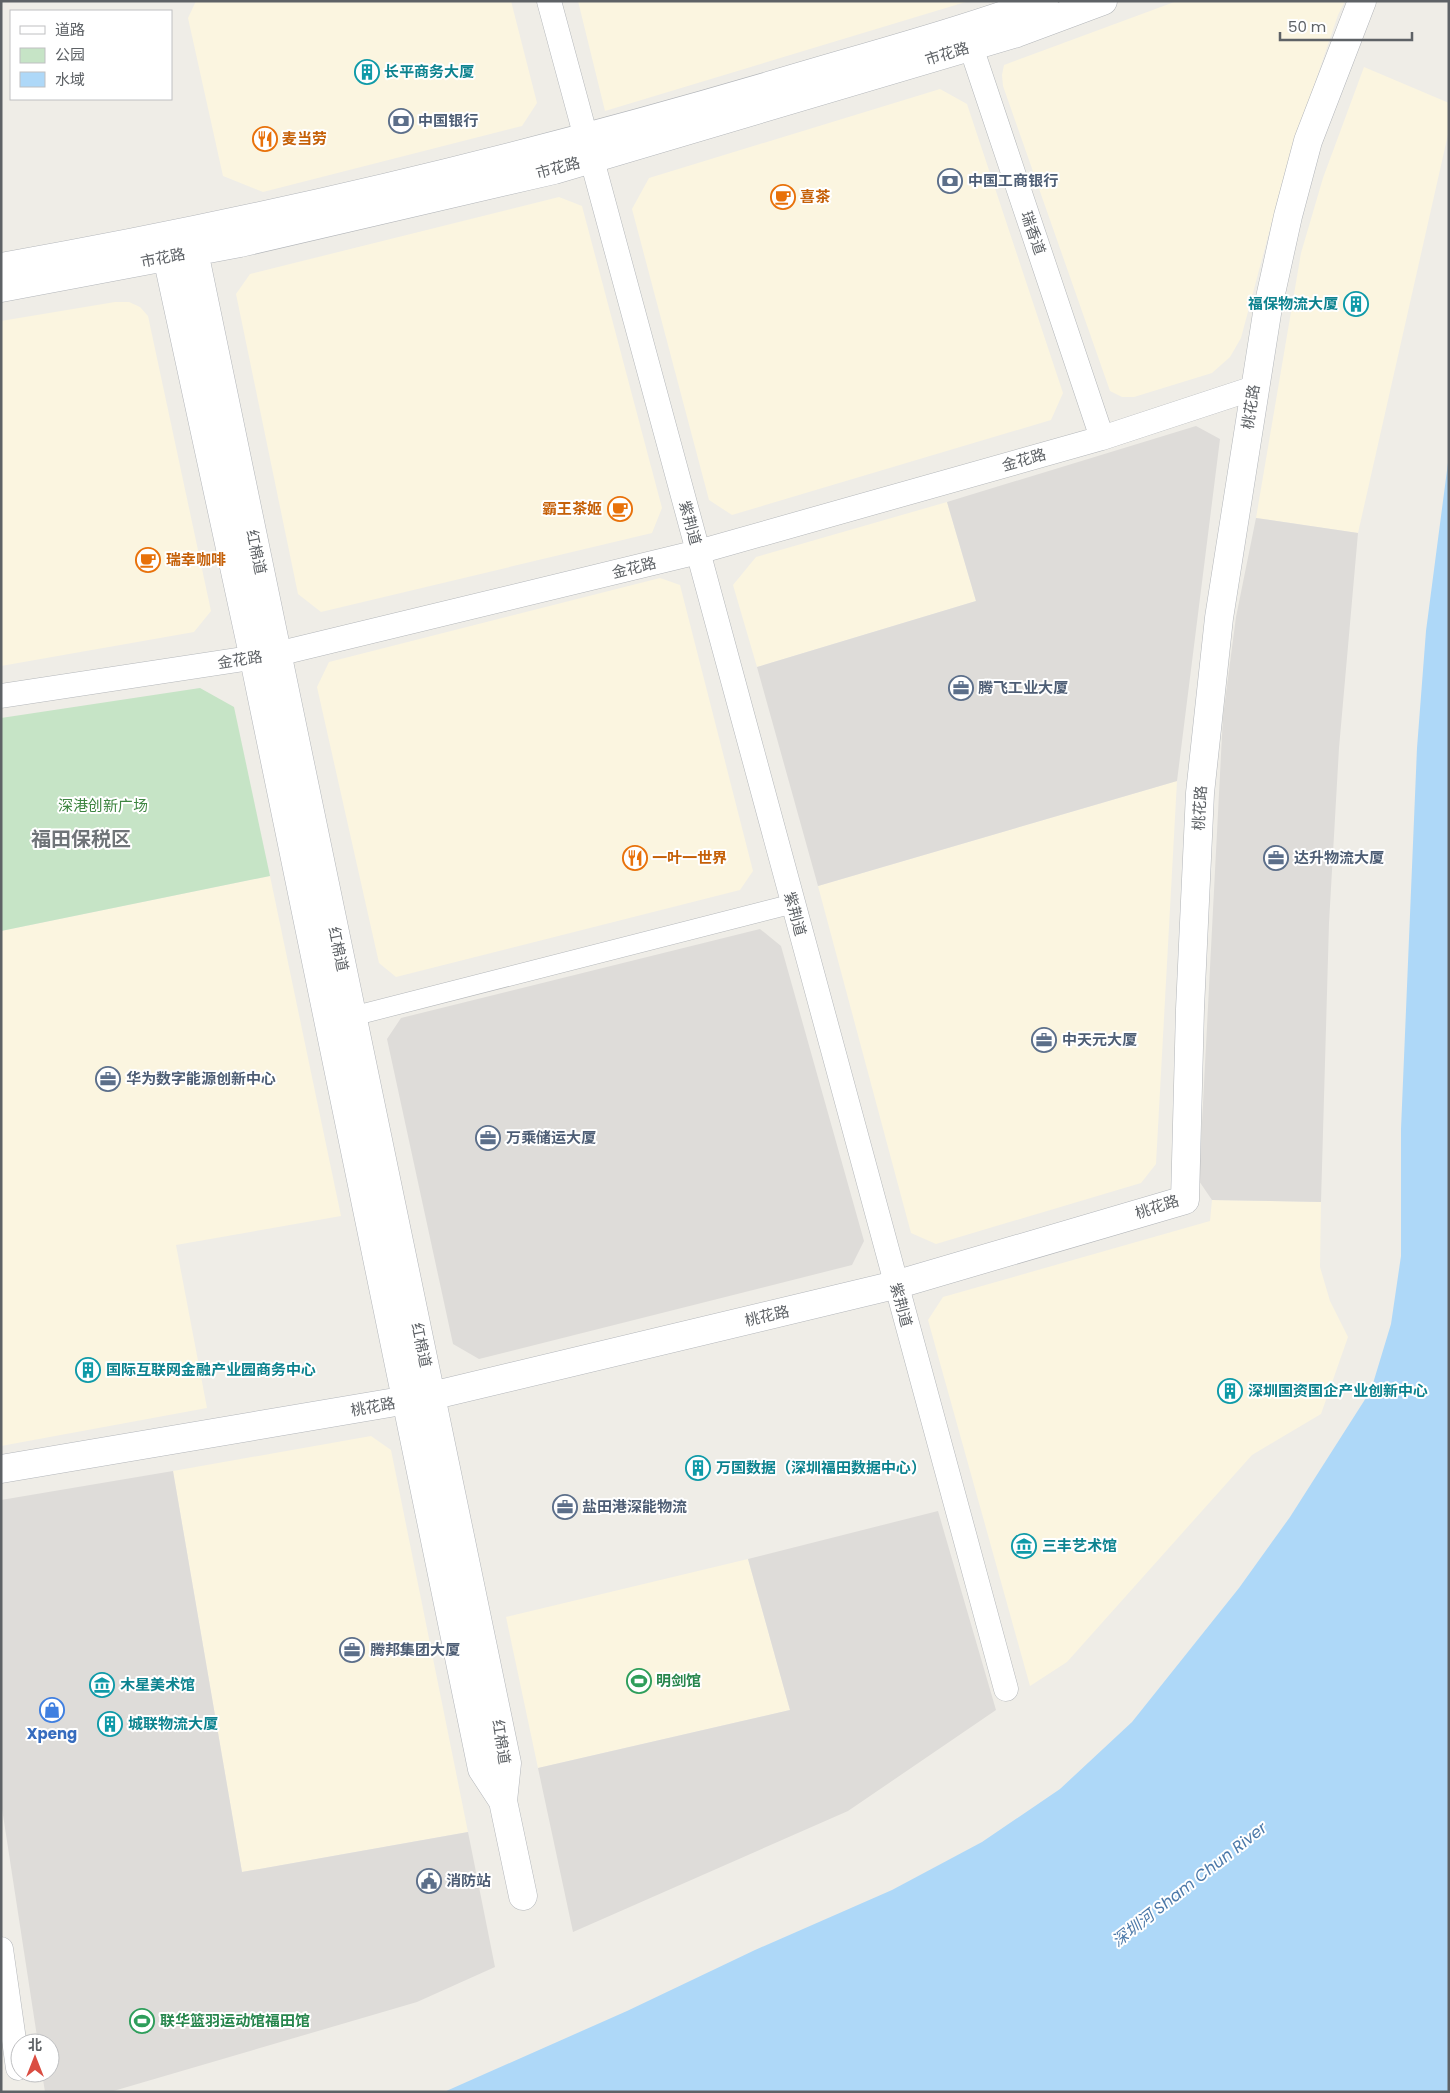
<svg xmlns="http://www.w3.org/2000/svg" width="1450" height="2093" viewBox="0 0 1450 2093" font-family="Poppins,'Noto Sans SC',sans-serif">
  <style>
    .commercial { fill: #fbf5e0 }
    .industrial { fill: #dedcd9 }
    .green { fill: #c6e4c6 }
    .water { fill: #aed8f8 }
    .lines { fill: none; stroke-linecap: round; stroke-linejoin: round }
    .minor-casing { stroke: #b4b7ba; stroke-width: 20 }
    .tertiary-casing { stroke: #b4b7ba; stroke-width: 25 }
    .secondary-casing { stroke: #b3b6ba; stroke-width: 29 }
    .minor { stroke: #fff; stroke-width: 19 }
    .tertiary { stroke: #fff; stroke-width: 24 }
    .secondary { stroke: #fff; stroke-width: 28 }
    .labels { text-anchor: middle; stroke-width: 4; stroke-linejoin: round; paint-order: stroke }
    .street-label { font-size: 15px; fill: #5e6266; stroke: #fff }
    .culture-label { font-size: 15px; font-weight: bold; fill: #0d838f; stroke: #fff; text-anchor: start }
    .service-label { font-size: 15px; font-weight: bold; fill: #4e5e75; stroke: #fff; text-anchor: start }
    .food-label { font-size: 15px; font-weight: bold; fill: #c56008; stroke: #fff; text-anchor: start }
    .park-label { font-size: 15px; fill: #3e8541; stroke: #fff }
    .leisure-label { font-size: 15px; font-weight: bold; fill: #27864d; stroke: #fff; text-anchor: start }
    .shop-label { font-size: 15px; font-weight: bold; fill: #366cbe; stroke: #fff }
    .water-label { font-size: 16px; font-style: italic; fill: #4c79a9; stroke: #fff }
    .district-label { font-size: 20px; font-weight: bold; fill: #6f7478; stroke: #fff }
  </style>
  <rect width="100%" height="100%" fill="#efede7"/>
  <!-- commercial -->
  <path class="commercial" d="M 196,1 L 511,1 L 537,103 L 522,126 L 263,192 L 223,176 L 188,18 Z
    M 578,1 L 969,1 L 605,111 Z
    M 1177,1 L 1345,1 L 1338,15 L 1287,165 L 1241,338 L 1230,357 L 1212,373 L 1134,397 L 1122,397 L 1110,391 L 1003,86 L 1002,75 L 1004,65 Z
    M 1364,67 L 1449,103 L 1449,130 L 1358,533 L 1256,518 L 1301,253 L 1323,178 Z
    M 940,89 L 967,104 L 1063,393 L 1051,420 L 732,515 L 709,500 L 632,209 L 649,178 Z
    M 559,197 L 582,206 L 662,508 L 652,533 L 321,612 L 298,594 L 236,294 L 250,274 Z
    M 115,302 L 129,302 L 140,307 L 148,316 L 211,611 L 194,632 L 1,666 L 1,321 Z
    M 947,502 L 976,601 L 757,667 L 733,585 L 756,557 Z
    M 660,578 L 680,585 L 753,871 L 740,890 L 396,977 L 379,963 L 317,687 L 329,662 Z
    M 1177,781 L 1156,1164 L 1141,1183 L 936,1244 L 911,1233 L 818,886 Z
    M 270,876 L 341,1216 L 176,1245 L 207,1408 L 1,1446 L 1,931 Z
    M 1212,1200 L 1321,1202 L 1320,1267 L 1330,1301 L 1348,1337 L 1321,1414 L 1252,1455 L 1067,1662 L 1030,1686 L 928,1320 L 943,1297 L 1210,1221 Z
    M 371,1436 L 391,1450 L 468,1832 L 242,1872 L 173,1471 Z
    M 748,1559 L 790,1710 L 538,1768 L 506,1617 Z"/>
  <!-- industrial -->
  <path class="industrial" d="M 1196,426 L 1220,439 L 1177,781 L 818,886 L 757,667 L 976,601 L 947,502 Z
    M 1256,518 L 1358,533 L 1339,748 L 1329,923 L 1321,1202 L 1212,1200 L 1199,1181 L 1223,716 L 1236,617 Z
    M 760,929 L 781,946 L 864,1241 L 852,1265 L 479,1359 L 453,1344 L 387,1039 L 401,1018 Z
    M 173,1471 L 242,1872 L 468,1832 L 495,1967 L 417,2002 L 110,2092 L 45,2092 L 42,2073 L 50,2073 L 50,2043 L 38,2043 L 1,1802 L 1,1500 Z
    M 938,1511 L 996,1710 L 848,1811 L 573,1932 L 538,1768 L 790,1710 L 748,1559 Z"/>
  <!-- green -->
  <path class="green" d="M 200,688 L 234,707 L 270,876 L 1,931 L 1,718 Z"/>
  <!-- water -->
  <path class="water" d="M 1449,455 L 1449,2092 L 444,2092 L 627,2011 L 755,1950 L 892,1890 L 982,1842 L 1060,1789 L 1132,1722 L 1239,1588 L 1290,1517 L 1371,1390 L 1391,1324 L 1401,1256 L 1401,1129 L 1417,748 L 1426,631 Z"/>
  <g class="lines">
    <defs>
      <path id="minor" d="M 342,1019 L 792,904"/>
      <path id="tertiary" d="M 549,1 L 1006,1689
        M 965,29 L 1102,438
        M 1,696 L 277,654 L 698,552 L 1102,438 L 1254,388
        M 1,1949 L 18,2068"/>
      <path id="secondary" d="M 190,232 L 507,1763 L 503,1801 L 523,1896
        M 163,238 L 254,659 L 482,1769 L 503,1801
        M 1,267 C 263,221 520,159 775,84 C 865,57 956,33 1044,1
        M 1,288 L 240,243 L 554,170 L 1017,33 L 1103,1
        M 1,1469 L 431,1396 L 895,1285 L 1185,1200 L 1190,1009 L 1200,793 L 1219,618 L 1268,307 L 1288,216 L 1308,141 L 1362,1"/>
    </defs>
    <!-- minor casing -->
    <use href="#minor" class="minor-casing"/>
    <!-- tertiary casing -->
    <use href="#tertiary" class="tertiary-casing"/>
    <!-- secondary casing -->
    <use href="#secondary" class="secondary-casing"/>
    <!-- minor -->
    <use href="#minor" class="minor"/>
    <!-- tertiary -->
    <use href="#tertiary" class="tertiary"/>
    <!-- secondary -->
    <use href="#secondary" class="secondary"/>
  </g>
  <!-- icons -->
  <defs>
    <symbol id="building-ring" viewBox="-11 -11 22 22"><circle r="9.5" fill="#fff" stroke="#0f9aa8" stroke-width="1.5"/><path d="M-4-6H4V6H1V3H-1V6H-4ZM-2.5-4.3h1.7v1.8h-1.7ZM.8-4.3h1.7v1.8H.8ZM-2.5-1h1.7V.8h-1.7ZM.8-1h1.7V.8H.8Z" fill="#0f9aa8"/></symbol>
    <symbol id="bank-ring" viewBox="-11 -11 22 22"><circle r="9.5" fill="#fff" stroke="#5c6f8a" stroke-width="1.5"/><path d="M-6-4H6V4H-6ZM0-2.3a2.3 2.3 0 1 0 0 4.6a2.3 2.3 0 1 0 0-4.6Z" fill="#5c6f8a"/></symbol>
    <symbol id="restaurant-ring" viewBox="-11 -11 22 22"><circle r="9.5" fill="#fff" stroke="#e8710a" stroke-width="1.5"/><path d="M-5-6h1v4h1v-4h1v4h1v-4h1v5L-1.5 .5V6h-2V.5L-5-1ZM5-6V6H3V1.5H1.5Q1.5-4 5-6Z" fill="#e8710a"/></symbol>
    <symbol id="cafe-ring" viewBox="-11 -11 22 22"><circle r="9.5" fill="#fff" stroke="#e8710a" stroke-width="1.5"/><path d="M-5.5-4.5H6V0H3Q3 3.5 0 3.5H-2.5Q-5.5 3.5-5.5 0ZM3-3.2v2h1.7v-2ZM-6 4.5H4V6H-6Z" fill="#e8710a"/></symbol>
    <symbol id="office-ring" viewBox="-11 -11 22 22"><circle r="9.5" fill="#fff" stroke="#5c6f8a" stroke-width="1.5"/><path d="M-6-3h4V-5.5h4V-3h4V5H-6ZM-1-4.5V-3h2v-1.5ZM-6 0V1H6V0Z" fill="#5c6f8a"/></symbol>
    <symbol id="museum-ring" viewBox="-11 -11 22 22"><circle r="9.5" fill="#fff" stroke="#0f9aa8" stroke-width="1.5"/><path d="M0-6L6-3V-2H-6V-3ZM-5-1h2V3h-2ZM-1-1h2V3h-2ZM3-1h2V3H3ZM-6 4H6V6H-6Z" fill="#0f9aa8"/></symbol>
    <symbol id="stadium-ring" viewBox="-11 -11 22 22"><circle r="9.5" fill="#fff" stroke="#2e9e5b" stroke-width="1.5"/><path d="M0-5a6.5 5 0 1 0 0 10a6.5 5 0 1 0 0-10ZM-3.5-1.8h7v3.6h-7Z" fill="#2e9e5b"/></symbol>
    <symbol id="shop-ring" viewBox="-11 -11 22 22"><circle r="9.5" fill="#fff" stroke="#3f7fe0" stroke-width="1.5"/><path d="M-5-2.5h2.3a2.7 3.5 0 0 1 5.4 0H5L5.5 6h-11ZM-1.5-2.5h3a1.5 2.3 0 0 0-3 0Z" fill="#3f7fe0"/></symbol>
    <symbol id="civic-ring" viewBox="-11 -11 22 22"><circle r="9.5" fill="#fff" stroke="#5c6f8a" stroke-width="1.5"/><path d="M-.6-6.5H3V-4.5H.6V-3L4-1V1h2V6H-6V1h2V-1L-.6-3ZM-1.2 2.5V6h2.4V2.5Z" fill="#5c6f8a"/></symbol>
  </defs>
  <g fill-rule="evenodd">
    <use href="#building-ring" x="353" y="58" width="28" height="28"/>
    <use href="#bank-ring" x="387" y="107" width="28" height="28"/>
    <use href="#restaurant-ring" x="251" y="125" width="28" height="28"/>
    <use href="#bank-ring" x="936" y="167" width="28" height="28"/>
    <use href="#cafe-ring" x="769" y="183" width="28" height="28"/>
    <use href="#building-ring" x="1342" y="290" width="28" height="28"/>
    <use href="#cafe-ring" x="606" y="495" width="28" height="28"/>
    <use href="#cafe-ring" x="134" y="546" width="28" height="28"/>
    <use href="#office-ring" x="947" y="674" width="28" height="28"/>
    <use href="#restaurant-ring" x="621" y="844" width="28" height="28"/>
    <use href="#office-ring" x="1262" y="844" width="28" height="28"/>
    <use href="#office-ring" x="1030" y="1026" width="28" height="28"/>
    <use href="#office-ring" x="94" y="1065" width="28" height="28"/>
    <use href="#office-ring" x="474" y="1124" width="28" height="28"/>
    <use href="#building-ring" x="74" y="1356" width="28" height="28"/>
    <use href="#building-ring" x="1216" y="1377" width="28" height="28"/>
    <use href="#building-ring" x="684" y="1454" width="28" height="28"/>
    <use href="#office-ring" x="551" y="1493" width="28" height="28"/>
    <use href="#museum-ring" x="1010" y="1532" width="28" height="28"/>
    <use href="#office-ring" x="338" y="1636" width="28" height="28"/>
    <use href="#stadium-ring" x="625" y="1667" width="28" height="28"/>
    <use href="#museum-ring" x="88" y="1671" width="28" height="28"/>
    <use href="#shop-ring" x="38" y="1696" width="28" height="28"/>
    <use href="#building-ring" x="96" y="1710" width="28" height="28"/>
    <use href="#civic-ring" x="415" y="1867" width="28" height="28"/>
    <use href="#stadium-ring" x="128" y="2007" width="28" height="28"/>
  </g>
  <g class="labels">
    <!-- street labels -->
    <g class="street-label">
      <text transform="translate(947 54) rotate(-17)" y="5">市花路</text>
      <text transform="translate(558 168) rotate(-15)" y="5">市花路</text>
      <text transform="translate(1033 233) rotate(71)" y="5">瑞香道</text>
      <text transform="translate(163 258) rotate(-11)" y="5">市花路</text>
      <text transform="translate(1251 407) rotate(-81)" y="5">桃花路</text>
      <text transform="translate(1024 460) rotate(-16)" y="5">金花路</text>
      <text transform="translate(690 523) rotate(75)" y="5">紫荆道</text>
      <text transform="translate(256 552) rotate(78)" y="5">红棉道</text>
      <text transform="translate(634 568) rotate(-14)" y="5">金花路</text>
      <text transform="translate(240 660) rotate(-9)" y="5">金花路</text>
      <text transform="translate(1200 808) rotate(-87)" y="5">桃花路</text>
      <text transform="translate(795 914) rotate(75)" y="5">紫荆道</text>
      <text transform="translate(338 949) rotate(78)" y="5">红棉道</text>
      <text transform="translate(1157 1207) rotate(-18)" y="5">桃花路</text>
      <text transform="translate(901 1305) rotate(75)" y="5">紫荆道</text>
      <text transform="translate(767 1316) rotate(-13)" y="5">桃花路</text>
      <text transform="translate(421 1345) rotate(78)" y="5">红棉道</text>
      <text transform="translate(373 1407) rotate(-10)" y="5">桃花路</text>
      <text transform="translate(501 1742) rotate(81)" y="5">红棉道</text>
    </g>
    <!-- culture labels -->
    <g class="culture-label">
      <text x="384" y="77">长平商务大厦</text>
      <text x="1338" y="309" text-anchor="end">福保物流大厦</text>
      <text x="106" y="1375">国际互联网金融产业园商务中心</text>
      <text x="1248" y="1396">深圳国资国企产业创新中心</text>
      <text x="716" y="1473">万国数据（深圳福田数据中心）</text>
      <text x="1042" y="1551">三丰艺术馆</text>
      <text x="120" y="1690">木星美术馆</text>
      <text x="128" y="1729">城联物流大厦</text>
    </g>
    <!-- service labels -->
    <g class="service-label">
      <text x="418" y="126">中国银行</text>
      <text x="968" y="186">中国工商银行</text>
      <text x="978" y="693">腾飞工业大厦</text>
      <text x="1294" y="863">达升物流大厦</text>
      <text x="1062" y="1045">中天元大厦</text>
      <text x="126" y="1084">华为数字能源创新中心</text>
      <text x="506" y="1143">万乘储运大厦</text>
      <text x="582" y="1512">盐田港深能物流</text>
      <text x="370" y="1655">腾邦集团大厦</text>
      <text x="446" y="1886">消防站</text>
    </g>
    <!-- food labels -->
    <g class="food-label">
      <text x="282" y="144">麦当劳</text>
      <text x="800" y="202">喜茶</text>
      <text x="602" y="514" text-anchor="end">霸王茶姬</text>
      <text x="166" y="565">瑞幸咖啡</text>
      <text x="652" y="863">一叶一世界</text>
    </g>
    <!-- park labels -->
    <g class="park-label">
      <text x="103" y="811">深港创新广场</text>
    </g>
    <!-- leisure labels -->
    <g class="leisure-label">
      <text x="656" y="1686">明剑馆</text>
      <text x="160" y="2026">联华篮羽运动馆福田馆</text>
    </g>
    <!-- shop labels -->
    <g class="shop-label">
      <text x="52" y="1739">Xpeng</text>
    </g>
    <!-- water labels -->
    <g class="water-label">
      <text transform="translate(1189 1884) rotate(-38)" y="6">深圳河 Sham Chun River</text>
    </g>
    <!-- district labels -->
    <g class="district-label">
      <text x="81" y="846">福田保税区</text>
    </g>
  </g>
  <!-- border -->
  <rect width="1450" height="2093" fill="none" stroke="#5e6266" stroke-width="5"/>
  <!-- legend -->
  <rect x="10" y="10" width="162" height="90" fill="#ffffff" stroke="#bfc0c2"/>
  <rect x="20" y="26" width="25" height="8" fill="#ffffff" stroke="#bfc0c2"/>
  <text x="55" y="35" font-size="15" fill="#5e6266">道路</text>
  <rect x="20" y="48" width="25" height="15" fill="#c6e4c6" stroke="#bfc0c2"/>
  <text x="55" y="60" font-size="15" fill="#5e6266">公园</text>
  <rect x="20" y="72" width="25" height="15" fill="#aed8f8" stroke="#bfc0c2"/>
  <text x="55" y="85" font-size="15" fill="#5e6266">水域</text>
  <!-- north arrow -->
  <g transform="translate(35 2058)"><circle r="24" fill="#ffffff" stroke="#bfc0c2"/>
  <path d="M0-4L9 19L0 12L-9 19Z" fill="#da4d42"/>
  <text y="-8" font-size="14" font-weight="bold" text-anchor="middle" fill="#5e6266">北</text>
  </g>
  <!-- scale -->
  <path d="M1280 32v8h132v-8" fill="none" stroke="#5e6266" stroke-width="2.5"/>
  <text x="1288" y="32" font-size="15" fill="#5e6266" stroke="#ffffff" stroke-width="4" paint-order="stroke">50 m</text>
</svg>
